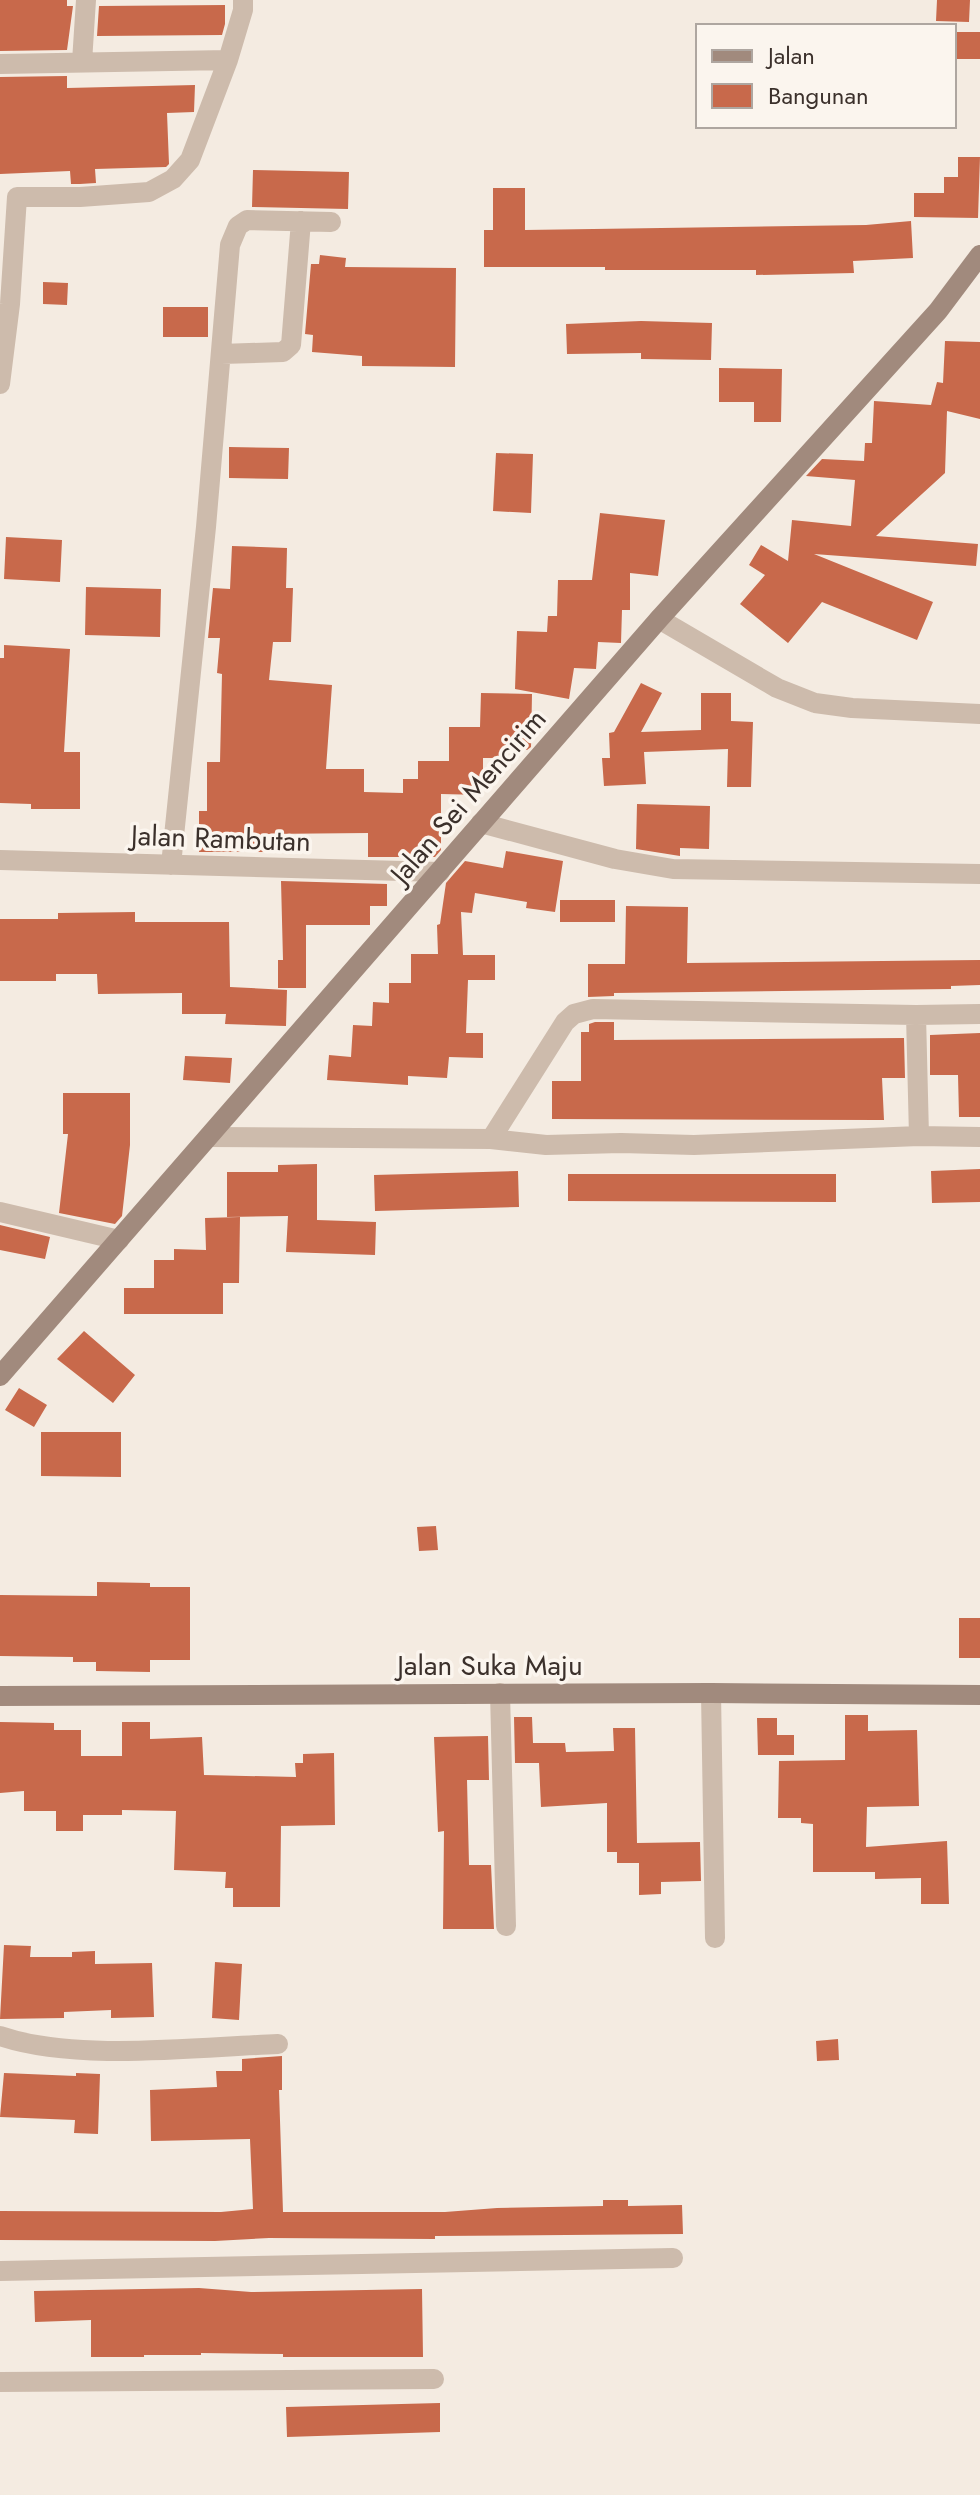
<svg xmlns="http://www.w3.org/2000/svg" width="980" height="2495" viewBox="0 0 980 2495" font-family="Jost,sans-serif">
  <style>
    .building { fill: #c8694b }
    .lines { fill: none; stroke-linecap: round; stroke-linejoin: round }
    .street { stroke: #cdbbac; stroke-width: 20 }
    .secondary { stroke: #a18a7d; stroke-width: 20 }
    .labels { text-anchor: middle; stroke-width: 7; stroke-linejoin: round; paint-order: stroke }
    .street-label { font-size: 28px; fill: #3b302b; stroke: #fbf5ee }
  </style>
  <rect width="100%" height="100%" fill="#f4ebe1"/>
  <!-- building -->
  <path class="building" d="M 0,0 L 67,0 L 67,6 L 73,6 L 67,50 L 0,51 Z
    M 937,0 L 970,0 L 969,22 L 936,21 Z
    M 225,5 L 225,24 L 222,35 L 97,36 L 99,6 Z
    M 954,32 L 980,32 L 980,59 L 954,59 Z
    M 67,76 L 67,88 L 195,85 L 194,112 L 167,113 L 169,164 L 166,167 L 95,169 L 96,183 L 80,184 L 71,184 L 70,171 L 0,174 L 0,77 Z
    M 958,157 L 980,157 L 978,218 L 914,217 L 914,193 L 944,193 L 944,177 L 958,177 Z
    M 253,170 L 349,172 L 348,209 L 252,207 Z
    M 493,188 L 525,188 L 525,230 L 866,225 L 911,221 L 913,258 L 853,261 L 854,273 L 756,275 L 756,270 L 605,270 L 605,267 L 484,267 L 484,230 L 493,230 Z
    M 320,255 L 346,258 L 345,267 L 456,268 L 455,367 L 362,366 L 362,356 L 312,352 L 313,335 L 305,334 L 311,264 L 319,264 Z
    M 43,282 L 68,283 L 67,305 L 43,304 Z
    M 163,307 L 208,307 L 208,337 L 163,337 Z
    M 641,321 L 712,323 L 711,360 L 641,359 L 641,353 L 567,354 L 566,324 Z
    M 945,341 L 980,342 L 980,419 L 947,411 L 945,473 L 876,536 L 978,544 L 976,566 L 814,554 L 933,602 L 917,640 L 822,602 L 788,643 L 740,604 L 765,575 L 749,565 L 761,545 L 788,561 L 792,520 L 851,526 L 855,480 L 806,476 L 822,459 L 864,461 L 865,443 L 872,443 L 874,401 L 931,405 L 937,382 L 943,383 Z
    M 719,368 L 782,369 L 781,422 L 754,422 L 754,402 L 719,402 Z
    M 229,447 L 289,448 L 288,479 L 229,478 Z
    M 496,453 L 533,454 L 531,513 L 493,511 Z
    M 600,513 L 665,520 L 658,576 L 630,573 L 630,610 L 622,610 L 621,643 L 598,642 L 596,669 L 574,668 L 569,699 L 515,689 L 517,631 L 547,632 L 548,616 L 557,616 L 558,580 L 592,580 Z
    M 6,537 L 62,540 L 60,582 L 4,579 Z
    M 232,546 L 287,548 L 286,588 L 293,588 L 291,642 L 273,642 L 269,680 L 332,685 L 326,769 L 364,769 L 364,792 L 403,793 L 403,779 L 418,779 L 418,761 L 449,761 L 449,727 L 480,727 L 481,693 L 532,694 L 531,747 L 527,750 L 505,750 L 505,758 L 483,758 L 483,795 L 441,794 L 441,850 L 435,857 L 368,857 L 368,833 L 264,834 L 264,852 L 199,852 L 199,811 L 207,811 L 207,762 L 220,762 L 222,674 L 217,673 L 220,638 L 208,638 L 213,588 L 230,589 Z
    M 86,587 L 161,589 L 160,637 L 85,635 Z
    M 4,645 L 70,649 L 64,752 L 80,752 L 80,809 L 31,809 L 31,804 L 0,803 L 0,658 L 4,658 Z
    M 641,683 L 662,693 L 641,732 L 701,730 L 701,693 L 731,693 L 731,721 L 753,722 L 751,787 L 727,787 L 728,749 L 644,752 L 646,784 L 604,786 L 602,758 L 610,758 L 609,733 L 614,732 Z
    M 637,804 L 710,806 L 709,849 L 680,848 L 680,856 L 636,849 Z
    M 506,851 L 563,861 L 555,912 L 526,908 L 527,902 L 475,893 L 472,913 L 461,912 L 463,955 L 495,955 L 495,980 L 468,980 L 466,1033 L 483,1033 L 483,1058 L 449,1057 L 447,1078 L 408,1076 L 408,1085 L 327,1080 L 329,1055 L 351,1057 L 353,1025 L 372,1026 L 373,1002 L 389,1003 L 389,983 L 411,983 L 411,954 L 438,954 L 437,925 L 440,924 L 446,883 L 465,861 L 503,868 Z
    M 281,881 L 387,884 L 387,906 L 370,906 L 370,925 L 306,925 L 306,988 L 278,988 L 278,960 L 283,960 Z
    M 560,900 L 615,900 L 615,922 L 560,922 Z
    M 626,906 L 688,907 L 687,963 L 980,960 L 980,985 L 951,986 L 951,989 L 614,993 L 614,996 L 588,997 L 588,964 L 625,964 Z
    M 135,912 L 135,922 L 229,922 L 230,987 L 287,990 L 286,1026 L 225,1024 L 226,1014 L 182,1014 L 182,993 L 98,994 L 97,974 L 56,974 L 56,981 L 0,981 L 0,919 L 58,919 L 58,913 Z
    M 595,1022 L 614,1022 L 614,1040 L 904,1038 L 905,1078 L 882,1078 L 884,1120 L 552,1119 L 552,1081 L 581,1081 L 581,1032 L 589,1032 L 589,1024 Z
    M 980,1033 L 980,1117 L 959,1117 L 958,1075 L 930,1075 L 930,1035 Z
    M 185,1056 L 232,1058 L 230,1083 L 183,1080 Z
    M 63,1093 L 130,1093 L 130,1145 L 122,1216 L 115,1224 L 59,1213 L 68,1134 L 63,1134 Z
    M 317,1164 L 317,1220 L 376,1222 L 375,1255 L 286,1252 L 288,1216 L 227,1217 L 227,1172 L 278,1172 L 278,1165 Z
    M 980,1169 L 980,1202 L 932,1203 L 931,1171 Z
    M 518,1171 L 519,1207 L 375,1211 L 374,1175 Z
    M 568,1174 L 836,1174 L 836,1202 L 568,1201 Z
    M 240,1217 L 239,1283 L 223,1283 L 223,1314 L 124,1314 L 124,1288 L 154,1288 L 154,1260 L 174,1260 L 174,1249 L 206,1250 L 205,1218 Z
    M 0,1225 L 50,1237 L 45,1259 L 0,1250 Z
    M 84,1331 L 135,1375 L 113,1403 L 57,1359 Z
    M 19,1388 L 47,1405 L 34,1427 L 5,1410 Z
    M 41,1432 L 121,1432 L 121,1477 L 41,1476 Z
    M 436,1526 L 438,1550 L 419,1551 L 417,1527 Z
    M 97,1582 L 150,1583 L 150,1587 L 190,1587 L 190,1660 L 150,1660 L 150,1672 L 96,1671 L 96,1662 L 73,1662 L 73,1657 L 0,1656 L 0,1595 L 97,1596 Z
    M 959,1618 L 980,1618 L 980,1658 L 959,1658 Z
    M 845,1715 L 868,1715 L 868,1731 L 917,1730 L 919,1806 L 867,1807 L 866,1847 L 947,1841 L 949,1904 L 921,1904 L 921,1878 L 875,1879 L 875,1872 L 813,1872 L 813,1824 L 801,1823 L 801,1818 L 778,1818 L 779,1761 L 845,1760 Z
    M 514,1717 L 532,1717 L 533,1743 L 565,1743 L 566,1752 L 614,1751 L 613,1728 L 635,1728 L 637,1843 L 700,1842 L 701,1881 L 661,1882 L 661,1894 L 639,1895 L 639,1863 L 617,1863 L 617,1852 L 607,1852 L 607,1803 L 541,1807 L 539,1763 L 515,1763 Z
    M 757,1718 L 777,1718 L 777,1735 L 794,1735 L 794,1755 L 758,1755 Z
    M 0,1722 L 54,1723 L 54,1730 L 81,1730 L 81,1756 L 122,1756 L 122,1722 L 150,1722 L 150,1739 L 202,1737 L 204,1775 L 296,1777 L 295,1763 L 303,1763 L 303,1754 L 334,1753 L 335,1825 L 281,1826 L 280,1907 L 233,1907 L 233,1888 L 225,1888 L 226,1872 L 174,1870 L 176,1811 L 122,1810 L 122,1815 L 83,1815 L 83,1831 L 56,1831 L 56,1811 L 24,1811 L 24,1791 L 0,1793 Z
    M 488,1736 L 489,1780 L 467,1780 L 469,1865 L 491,1865 L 494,1929 L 443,1929 L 444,1831 L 438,1832 L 434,1737 Z
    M 4,1945 L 31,1946 L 30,1957 L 72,1957 L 72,1952 L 95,1951 L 95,1964 L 152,1963 L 154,2017 L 111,2018 L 111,2010 L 64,2012 L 64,2018 L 0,2019 Z
    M 215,1962 L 242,1964 L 239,2020 L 212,2018 Z
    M 838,2039 L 839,2060 L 817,2061 L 816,2041 Z
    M 282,2056 L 282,2090 L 279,2090 L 283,2212 L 445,2212 L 497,2208 L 603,2206 L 603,2200 L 628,2200 L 628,2206 L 682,2205 L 683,2234 L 435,2236 L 435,2239 L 269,2238 L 215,2241 L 0,2240 L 0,2211 L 221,2212 L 253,2209 L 250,2139 L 151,2141 L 150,2090 L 217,2087 L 216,2071 L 242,2071 L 242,2059 Z
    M 4,2073 L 76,2076 L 76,2073 L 100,2074 L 98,2134 L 74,2133 L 75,2120 L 0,2117 Z
    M 199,2288 L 251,2292 L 422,2289 L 423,2357 L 283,2357 L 283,2354 L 201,2353 L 201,2355 L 144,2355 L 144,2357 L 91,2357 L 91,2320 L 35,2322 L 34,2291 Z
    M 440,2403 L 440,2432 L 287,2437 L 286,2407 Z"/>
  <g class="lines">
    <!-- street -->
    <path class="street" d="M 82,62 L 86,0
      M 0,64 L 228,60
      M 221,354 L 283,352 L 291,345 L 301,221
      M 0,384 L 10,304 L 17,197 L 80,197 L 149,192 L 173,179 L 190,160 L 228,60 L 243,10 L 243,0
      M 659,619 L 777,688 L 815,703 L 852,708 L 980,714
      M 481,823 L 615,859 L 673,869 L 980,874
      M 0,860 L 440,872
      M 171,865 L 206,527 L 230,245 L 238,226 L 247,220 L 331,222
      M 916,1015 L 919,1136
      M 209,1137 L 491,1139 L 546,1145 L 621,1143 L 694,1145 L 919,1136 L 980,1137
      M 491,1139 L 565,1022 L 574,1014 L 593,1009 L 916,1015 L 980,1014
      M 0,1212 L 119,1240
      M 500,1693 L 506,1926
      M 711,1693 L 715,1938
      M 0,2036 C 76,2062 197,2047 278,2044
      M 0,2271 L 673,2258
      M 0,2382 L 434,2379"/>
    <!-- secondary -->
    <path class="secondary" d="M 0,1376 L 659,619 L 938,311 L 980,255
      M 0,1696 L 711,1693 L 980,1695"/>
  </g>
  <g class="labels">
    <!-- street labels -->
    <g class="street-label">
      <text transform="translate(468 796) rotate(-49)" y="10">Jalan Sei Mencirim</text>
      <text transform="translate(221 838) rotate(2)" y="10">Jalan Rambutan</text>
      <text x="490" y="1675">Jalan Suka Maju</text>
    </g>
  </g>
  <!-- legend -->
  <rect x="696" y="24" width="260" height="104" fill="#fbf5ee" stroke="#aea6a0" stroke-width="2"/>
  <rect x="712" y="50" width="40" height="12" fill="#a18a7d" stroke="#aea6a0" stroke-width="2"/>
  <text x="768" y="64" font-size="24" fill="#3b302b">Jalan</text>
  <rect x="712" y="84" width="40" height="24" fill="#c8694b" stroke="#aea6a0" stroke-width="2"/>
  <text x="768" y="104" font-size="24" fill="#3b302b">Bangunan</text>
</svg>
